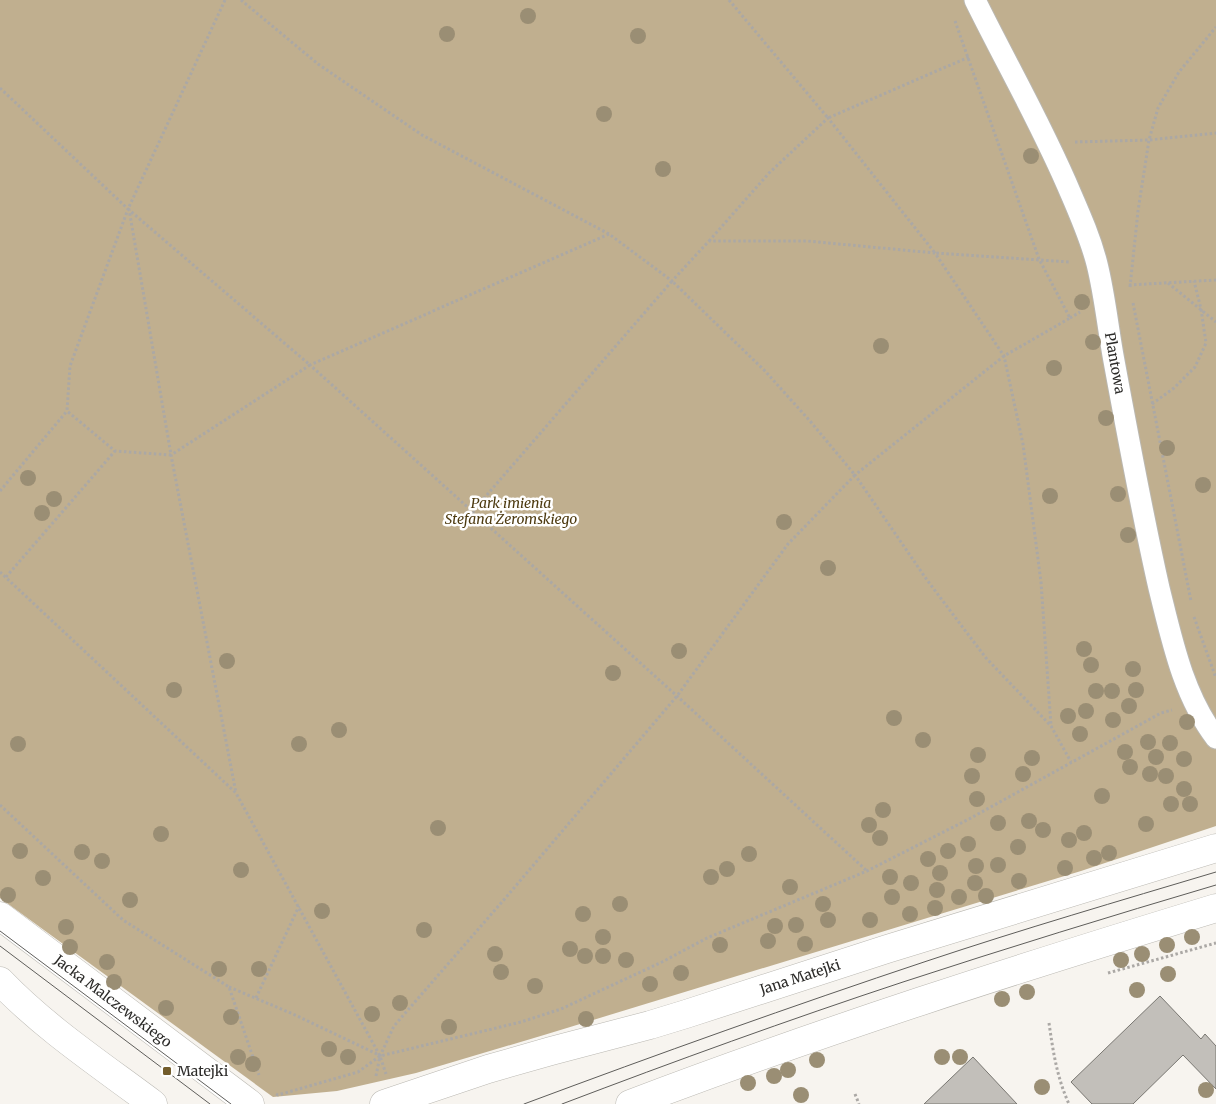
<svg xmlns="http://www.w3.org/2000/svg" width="1216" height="1104" viewBox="0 0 1216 1104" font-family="Merriweather,serif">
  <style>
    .forest { fill: #c0af8f }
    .building { fill: #c2bfba; stroke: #787671 }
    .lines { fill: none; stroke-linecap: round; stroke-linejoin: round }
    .street-casing { stroke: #bab8b2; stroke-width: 23 }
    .secondary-casing { stroke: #bab8b2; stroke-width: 29 }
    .path { stroke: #aba8a5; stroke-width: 3; stroke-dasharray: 2.5 2.5; stroke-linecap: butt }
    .street { stroke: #fff; stroke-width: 21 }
    .secondary { stroke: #fff; stroke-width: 28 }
    .tram { stroke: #5e5d5a; stroke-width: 1 }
    .tree { fill: #9a8e74 }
    .poi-dot { fill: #735d2c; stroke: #fff; stroke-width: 2 }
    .labels { text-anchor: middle; stroke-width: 5; stroke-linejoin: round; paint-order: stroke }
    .street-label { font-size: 14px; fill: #2c2b29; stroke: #fff }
    .park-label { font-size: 14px; font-style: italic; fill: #4d3a10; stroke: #fff }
    .poi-label { font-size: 14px; fill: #2c2b29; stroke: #fff; text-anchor: start }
  </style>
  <rect width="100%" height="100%" fill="#f7f4ef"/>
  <!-- forest -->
  <path class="forest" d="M 0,0 L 1216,0 L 1216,826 L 1081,871 L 544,1035 L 416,1073 L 337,1091 L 273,1097 L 0,898 Z"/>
  <!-- building -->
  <path class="building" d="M 1160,996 L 1201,1039 L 1205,1034 L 1216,1046 L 1216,1089 L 1183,1055 L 1133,1104 L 1092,1104 L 1071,1082 Z
    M 973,1057 L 1017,1104 L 924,1104 Z"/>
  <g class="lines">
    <defs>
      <path id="street" d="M 975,0 C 1007,65 1043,127 1071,194 C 1081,217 1091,240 1097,264 C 1105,296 1108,329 1114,361 C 1128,437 1142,513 1159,588 C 1172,640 1183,695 1216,738"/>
      <path id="secondary" d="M 0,916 L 250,1104
        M 0,981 C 45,1028 101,1065 153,1104
        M 384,1104 L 488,1069 L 551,1051 L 650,1025 L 686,1014 L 887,949 L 1216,848
        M 630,1104 C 822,1031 1019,968 1216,908"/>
    </defs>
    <!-- street casing -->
    <use href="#street" class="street-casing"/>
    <!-- secondary casing -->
    <use href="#secondary" class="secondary-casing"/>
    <!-- path -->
    <path class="path" d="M 225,0 L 128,209 L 310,365 L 171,455 L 236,793
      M 241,0 L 318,64 L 422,135 L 609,234 L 672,281 L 709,241 L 807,241 L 935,253 L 1004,356 L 1023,444 L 1041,582 L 1051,726
      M 729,0 L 828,118 L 969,57
      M 955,21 L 1039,259 L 1070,318 L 1004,356 L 855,475 L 927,580 L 986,658 L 1051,726 L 1071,762
      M 0,88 L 128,209 L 70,366 L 67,411 L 115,451 L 171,455 L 129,209
      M 1075,142 L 1149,140 L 1216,133
      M 609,234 L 310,365 L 677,696 L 867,871
      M 709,241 L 769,173 L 828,118 L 935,253 L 1070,262
      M 1168,283 L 1216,322
      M 1129,285 L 1216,280
      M 1130,287 L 1138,211 L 1149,140 L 1158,108 L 1179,72 L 1216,27
      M 1133,303 L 1191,601
      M 1070,318 L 1080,312
      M 1152,404 L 1174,388 L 1195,367 L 1206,343 L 1201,309 L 1194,281
      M 0,491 L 67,411
      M 0,572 L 236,793 L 380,1056 L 386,1074
      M 6,577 L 115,451
      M 1194,617 L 1216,678
      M 0,805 L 123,920 L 229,987 L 259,1075
      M 1108,973 L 1216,943
      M 229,987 L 293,1014 L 379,1055
      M 256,998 L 299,906
      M 1049,1023 C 1053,1051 1057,1078 1069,1104
      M 376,1076 L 380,1056 L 394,1026 L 508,895 L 677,696 L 788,544 L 855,475 L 810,421 L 765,371 L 672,281 L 473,511
      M 276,1094 L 278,1095 L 358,1072 L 380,1056 L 521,1022 L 561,1009 L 662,962 L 707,938 L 867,871 L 969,819 L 1161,713 L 1172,710
      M 855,1094 L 859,1104"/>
    <!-- street -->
    <use href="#street" class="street"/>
    <!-- secondary -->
    <use href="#secondary" class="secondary"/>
    <!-- tram -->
    <path class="tram" d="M 0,931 L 231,1104
      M 0,946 L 210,1104
      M 524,1104 C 658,1054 792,1006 927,961 C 1023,929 1119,901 1216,872
      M 562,1104 C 675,1061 788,1020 903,982 C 1007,948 1111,916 1216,885"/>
  </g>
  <!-- trees -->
  <g class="tree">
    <circle cx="528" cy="16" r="8"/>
    <circle cx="447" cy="34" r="8"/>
    <circle cx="638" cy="36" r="8"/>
    <circle cx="604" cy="114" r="8"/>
    <circle cx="1031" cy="156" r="8"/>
    <circle cx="663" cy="169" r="8"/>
    <circle cx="1082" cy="302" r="8"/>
    <circle cx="1093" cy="342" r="8"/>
    <circle cx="881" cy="346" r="8"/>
    <circle cx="1054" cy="368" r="8"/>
    <circle cx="1106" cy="418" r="8"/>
    <circle cx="1167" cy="448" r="8"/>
    <circle cx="28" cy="478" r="8"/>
    <circle cx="1203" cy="485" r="8"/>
    <circle cx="1118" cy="494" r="8"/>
    <circle cx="1050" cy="496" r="8"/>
    <circle cx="54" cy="499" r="8"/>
    <circle cx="42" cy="513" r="8"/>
    <circle cx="784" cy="522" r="8"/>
    <circle cx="1128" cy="535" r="8"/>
    <circle cx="828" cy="568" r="8"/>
    <circle cx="1084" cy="649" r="8"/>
    <circle cx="679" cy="651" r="8"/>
    <circle cx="227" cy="661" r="8"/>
    <circle cx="1091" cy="665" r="8"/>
    <circle cx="1133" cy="669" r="8"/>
    <circle cx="613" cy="673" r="8"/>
    <circle cx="174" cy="690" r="8"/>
    <circle cx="1136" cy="690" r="8"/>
    <circle cx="1096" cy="691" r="8"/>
    <circle cx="1112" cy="691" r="8"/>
    <circle cx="1129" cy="706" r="8"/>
    <circle cx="1086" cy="711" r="8"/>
    <circle cx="1068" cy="716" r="8"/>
    <circle cx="894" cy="718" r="8"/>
    <circle cx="1113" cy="720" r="8"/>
    <circle cx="1187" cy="722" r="8"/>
    <circle cx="339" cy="730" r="8"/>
    <circle cx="1080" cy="734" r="8"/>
    <circle cx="923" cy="740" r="8"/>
    <circle cx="1148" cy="742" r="8"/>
    <circle cx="1170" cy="743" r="8"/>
    <circle cx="18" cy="744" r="8"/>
    <circle cx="299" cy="744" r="8"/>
    <circle cx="1125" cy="752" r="8"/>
    <circle cx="978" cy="755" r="8"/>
    <circle cx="1156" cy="757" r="8"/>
    <circle cx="1032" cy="758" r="8"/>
    <circle cx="1184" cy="759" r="8"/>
    <circle cx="1130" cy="767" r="8"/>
    <circle cx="1023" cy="774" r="8"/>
    <circle cx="1150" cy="774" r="8"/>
    <circle cx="972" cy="776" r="8"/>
    <circle cx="1166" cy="776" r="8"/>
    <circle cx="1184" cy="789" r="8"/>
    <circle cx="1102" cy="796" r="8"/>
    <circle cx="977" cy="799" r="8"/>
    <circle cx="1171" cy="804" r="8"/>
    <circle cx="1190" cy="804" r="8"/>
    <circle cx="883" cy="810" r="8"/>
    <circle cx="1029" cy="821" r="8"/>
    <circle cx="998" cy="823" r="8"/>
    <circle cx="1146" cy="824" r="8"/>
    <circle cx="869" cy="825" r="8"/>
    <circle cx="438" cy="828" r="8"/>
    <circle cx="1043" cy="830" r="8"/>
    <circle cx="1084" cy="833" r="8"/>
    <circle cx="161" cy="834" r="8"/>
    <circle cx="880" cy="838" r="8"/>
    <circle cx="1069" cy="840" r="8"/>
    <circle cx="968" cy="844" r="8"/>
    <circle cx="1018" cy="847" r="8"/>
    <circle cx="20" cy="851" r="8"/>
    <circle cx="948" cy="851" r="8"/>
    <circle cx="82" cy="852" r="8"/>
    <circle cx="1109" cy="853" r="8"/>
    <circle cx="749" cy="854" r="8"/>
    <circle cx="1094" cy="858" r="8"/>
    <circle cx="928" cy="859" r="8"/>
    <circle cx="102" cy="861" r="8"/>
    <circle cx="998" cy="865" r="8"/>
    <circle cx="976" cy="866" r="8"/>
    <circle cx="1065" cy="868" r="8"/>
    <circle cx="727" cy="869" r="8"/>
    <circle cx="241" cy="870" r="8"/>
    <circle cx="940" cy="873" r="8"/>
    <circle cx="711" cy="877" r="8"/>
    <circle cx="890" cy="877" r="8"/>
    <circle cx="43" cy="878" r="8"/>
    <circle cx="1019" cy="881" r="8"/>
    <circle cx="911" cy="883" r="8"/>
    <circle cx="975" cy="883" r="8"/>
    <circle cx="790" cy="887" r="8"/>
    <circle cx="937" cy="890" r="8"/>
    <circle cx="8" cy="895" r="8"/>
    <circle cx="986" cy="896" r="8"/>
    <circle cx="892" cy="897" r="8"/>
    <circle cx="959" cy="897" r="8"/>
    <circle cx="130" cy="900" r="8"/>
    <circle cx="620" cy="904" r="8"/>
    <circle cx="823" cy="904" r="8"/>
    <circle cx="935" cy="908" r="8"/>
    <circle cx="322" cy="911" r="8"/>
    <circle cx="583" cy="914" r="8"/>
    <circle cx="910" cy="914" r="8"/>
    <circle cx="828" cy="920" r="8"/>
    <circle cx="870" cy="920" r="8"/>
    <circle cx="796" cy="925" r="8"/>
    <circle cx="775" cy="926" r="8"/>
    <circle cx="66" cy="927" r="8"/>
    <circle cx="424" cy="930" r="8"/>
    <circle cx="603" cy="937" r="8"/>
    <circle cx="1192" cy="937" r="8"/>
    <circle cx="768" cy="941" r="8"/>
    <circle cx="805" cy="944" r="8"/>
    <circle cx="720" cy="945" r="8"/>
    <circle cx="1167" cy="945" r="8"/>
    <circle cx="70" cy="947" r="8"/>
    <circle cx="570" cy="949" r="8"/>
    <circle cx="495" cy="954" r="8"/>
    <circle cx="1142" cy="954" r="8"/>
    <circle cx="585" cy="956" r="8"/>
    <circle cx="603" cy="956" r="8"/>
    <circle cx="626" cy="960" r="8"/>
    <circle cx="1121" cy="960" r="8"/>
    <circle cx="107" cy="962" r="8"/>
    <circle cx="219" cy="969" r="8"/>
    <circle cx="259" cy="969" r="8"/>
    <circle cx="501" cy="972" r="8"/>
    <circle cx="681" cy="973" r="8"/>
    <circle cx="1168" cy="974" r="8"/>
    <circle cx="114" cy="982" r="8"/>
    <circle cx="650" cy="984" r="8"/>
    <circle cx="535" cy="986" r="8"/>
    <circle cx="1137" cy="990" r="8"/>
    <circle cx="1027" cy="992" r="8"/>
    <circle cx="1002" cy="999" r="8"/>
    <circle cx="400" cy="1003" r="8"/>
    <circle cx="166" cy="1008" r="8"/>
    <circle cx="372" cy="1014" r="8"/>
    <circle cx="231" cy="1017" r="8"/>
    <circle cx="586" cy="1019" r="8"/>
    <circle cx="449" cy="1027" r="8"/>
    <circle cx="329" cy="1049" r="8"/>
    <circle cx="238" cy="1057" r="8"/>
    <circle cx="348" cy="1057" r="8"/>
    <circle cx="942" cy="1057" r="8"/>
    <circle cx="960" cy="1057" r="8"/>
    <circle cx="817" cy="1060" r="8"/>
    <circle cx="253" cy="1064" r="8"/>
    <circle cx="788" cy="1070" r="8"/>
    <circle cx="774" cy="1076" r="8"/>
    <circle cx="748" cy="1083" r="8"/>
    <circle cx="1042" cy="1087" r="8"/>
    <circle cx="1206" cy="1090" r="8"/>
    <circle cx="801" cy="1095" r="8"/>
  </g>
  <!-- markers -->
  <rect class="poi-dot" x="162" y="1066" width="10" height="10" rx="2.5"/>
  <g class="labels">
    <!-- street labels -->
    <g class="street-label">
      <text transform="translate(1115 363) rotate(80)" y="5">Plantowa</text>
      <text transform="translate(800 977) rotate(-18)" y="5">Jana Matejki</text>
      <text transform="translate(113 1001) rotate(37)" y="5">Jacka Malczewskiego</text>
    </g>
    <!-- park labels -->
    <g class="park-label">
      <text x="511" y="508">Park imienia<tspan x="511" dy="16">Stefana Żeromskiego</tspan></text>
    </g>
    <!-- poi labels -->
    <g class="poi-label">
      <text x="177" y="1076">Matejki</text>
    </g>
  </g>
</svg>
